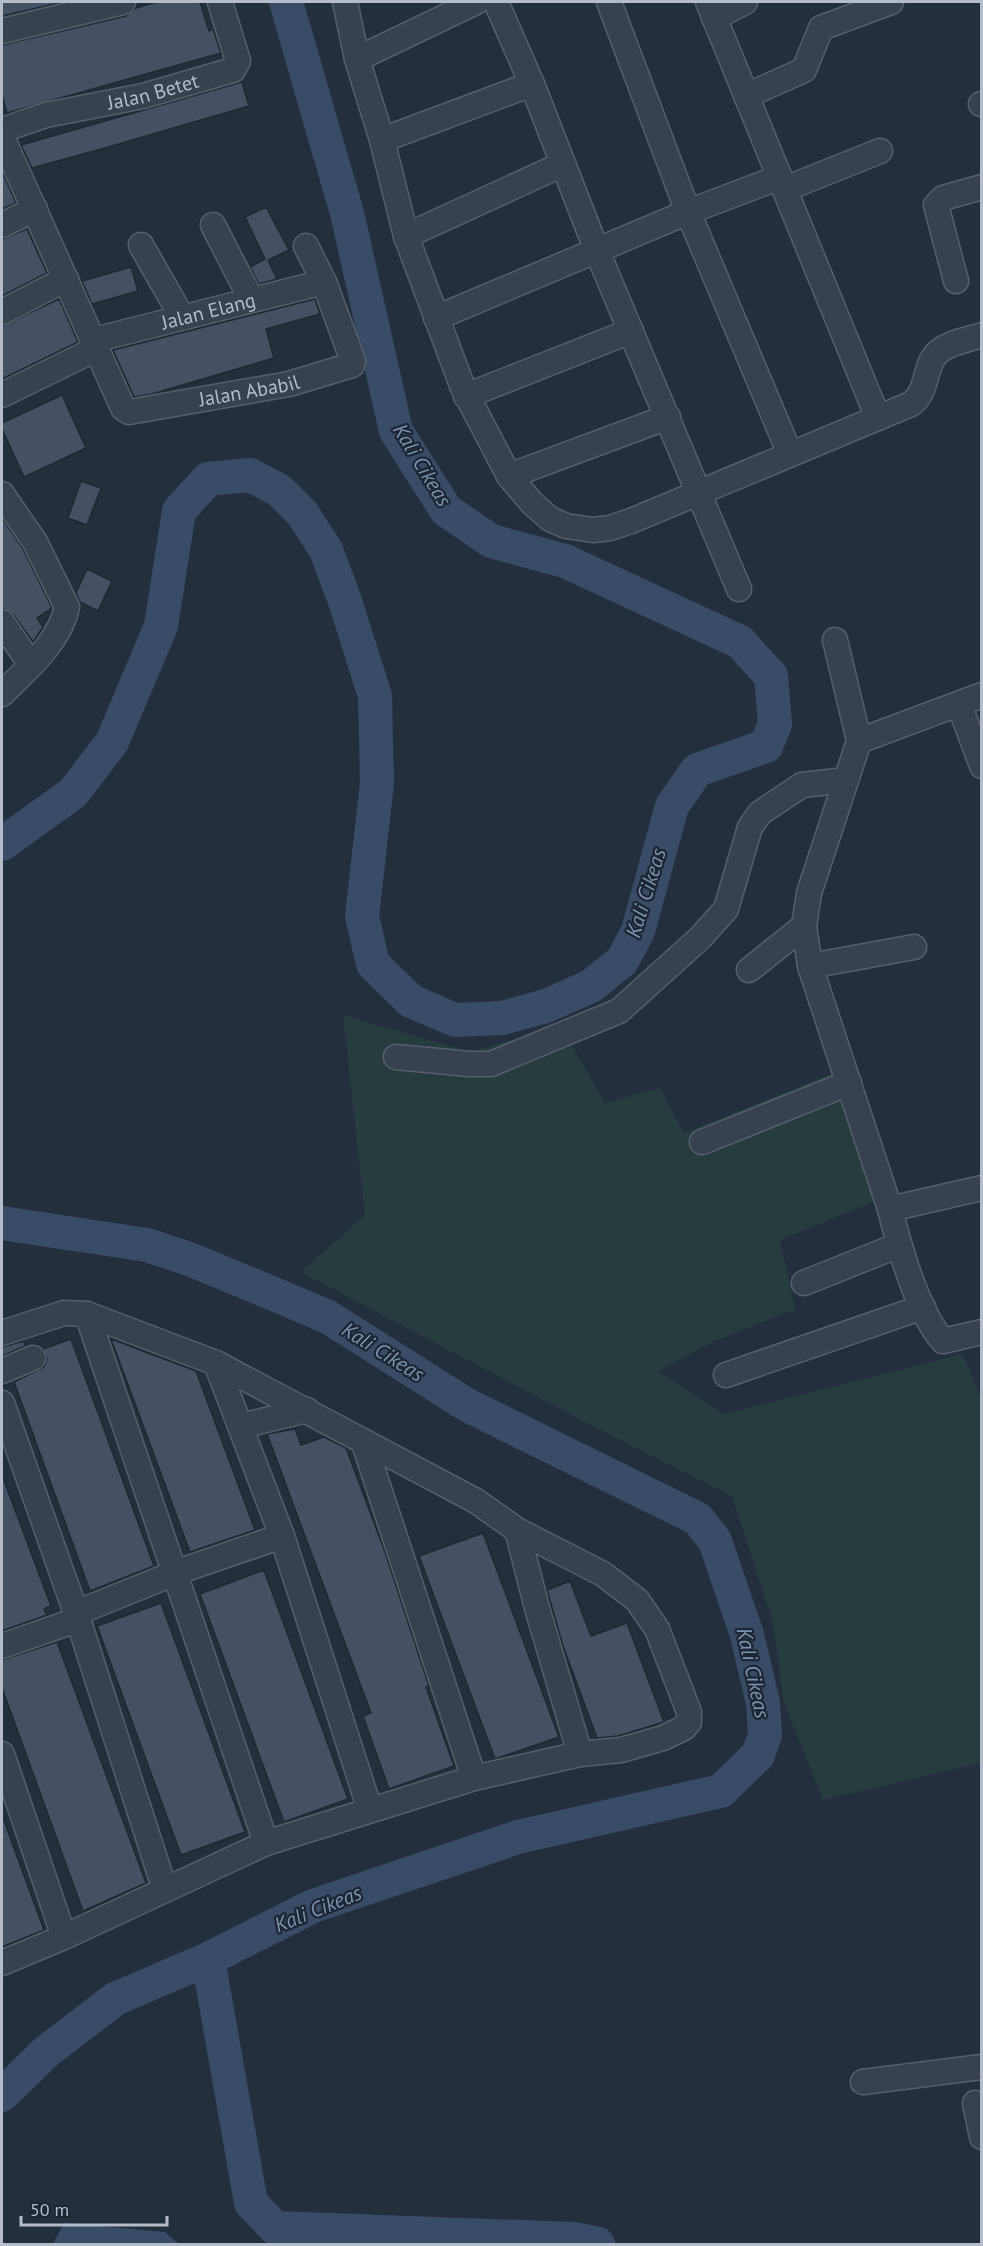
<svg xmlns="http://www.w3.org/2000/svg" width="983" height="2246" viewBox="0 0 983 2246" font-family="'PT Sans',sans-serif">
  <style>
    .green { fill: #263c3f }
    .water { fill: #394c67 }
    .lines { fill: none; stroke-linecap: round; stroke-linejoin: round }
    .river { stroke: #394c67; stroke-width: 34 }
    .building { fill: #455162; stroke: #1f2835; stroke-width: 1.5 }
    .minor-casing { stroke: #565f6c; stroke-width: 27 }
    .minor { stroke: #38414e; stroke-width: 24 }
    .labels { text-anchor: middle; stroke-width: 4.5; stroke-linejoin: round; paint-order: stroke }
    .street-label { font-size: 20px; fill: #b4bcc9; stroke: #1d2633 }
    .water-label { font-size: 21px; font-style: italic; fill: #7c92b1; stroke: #1d2633 }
  </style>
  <rect width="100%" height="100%" fill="#242f3e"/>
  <!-- green -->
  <path class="green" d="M 343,1015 L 470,1052 L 561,1026 L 605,1103 L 660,1088 L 684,1133 L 843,1069 L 881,1199 L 780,1240 L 795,1309 L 715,1341 L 658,1371 L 724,1414 L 963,1354 L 982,1400 L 981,1763 L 823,1800 L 784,1703 L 773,1623 L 732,1496 L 581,1420 L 301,1272 L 365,1215 Z"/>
  <!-- water -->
  <path class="water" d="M 64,2223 L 165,2232 L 179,2244 L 53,2244 Z"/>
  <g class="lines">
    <!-- river -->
    <path class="river" d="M 2,844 L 73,793 L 112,742 L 161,626 L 179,511 L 208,479 L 250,475 L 279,490 L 302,513 L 326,550 L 345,601 L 375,696 L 377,783 L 362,916 L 373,964 L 411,1001 L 455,1020 L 502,1018 L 546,1006 L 591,986 L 622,961 L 638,931 L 672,806 L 697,770 L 766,746 L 775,724 L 771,676 L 740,642 L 565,561 L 491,541 L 446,510 L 396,431 L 347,213 L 286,2
      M 2,1223 L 147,1245 L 192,1260 L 281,1297 L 328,1317 L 467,1405 L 698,1519 L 715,1541 L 747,1635 L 763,1703 L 765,1735 L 758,1755 L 721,1791 L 518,1837 L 313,1906 L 208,1959 L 115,1999 L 46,2052 L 2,2095
      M 208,1959 L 251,2203 L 275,2228 L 574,2239 L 598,2244"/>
  </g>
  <!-- building -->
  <path class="building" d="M 2,2 L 64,2 L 2,16 Z
    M 157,2 L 200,2 L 209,31 L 213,29 L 221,53 L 7,113 L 2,95 L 2,45 L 126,16 L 136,8 Z
    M 242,82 L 249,106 L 105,148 L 32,168 L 21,145 Z
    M 2,171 L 16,203 L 2,209 Z
    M 266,207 L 289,250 L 268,260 L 277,279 L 259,284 L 250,267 L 265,259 L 245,217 Z
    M 27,229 L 47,273 L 2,296 L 2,239 Z
    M 131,267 L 138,291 L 92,304 L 82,281 Z
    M 59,299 L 78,342 L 2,379 L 2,326 Z
    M 315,299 L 320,314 L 266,329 L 274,358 L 152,394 L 134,397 L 113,350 Z
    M 62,395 L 86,448 L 24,477 L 2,429 L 2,423 Z
    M 81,481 L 101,488 L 87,525 L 68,518 Z
    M 2,518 L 23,549 L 52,608 L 37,618 L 43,627 L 33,642 L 13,614 L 2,608 Z
    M 87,569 L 112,581 L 98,611 L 80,602 L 76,593 Z
    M 71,1339 L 154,1566 L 90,1591 L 14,1382 L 44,1367 L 47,1359 L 43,1349 Z
    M 111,1339 L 196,1371 L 255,1530 L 190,1552 Z
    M 24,1341 L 25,1346 L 2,1356 L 2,1347 Z
    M 295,1429 L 301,1445 L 324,1437 L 346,1448 L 385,1552 L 429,1686 L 426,1687 L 454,1766 L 389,1789 L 363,1716 L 371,1713 L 267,1434 Z
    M 2,1475 L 51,1606 L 44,1609 L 47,1615 L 2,1631 Z
    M 483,1533 L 559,1737 L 495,1759 L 419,1556 Z
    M 264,1570 L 348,1799 L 284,1822 L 200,1594 Z
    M 570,1581 L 591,1636 L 627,1623 L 664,1722 L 618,1736 L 597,1738 L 563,1646 L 547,1590 Z
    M 161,1603 L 245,1832 L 181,1855 L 97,1626 Z
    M 57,1642 L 146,1883 L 83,1911 L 2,1688 L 2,1660 Z
    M 3,1818 L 44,1930 L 2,1947 L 2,1819 Z"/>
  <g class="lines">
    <defs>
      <g id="minor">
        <path d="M 345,2 L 357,59 L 476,2"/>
        <path d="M 496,2 L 532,84 L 597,251 L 739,589"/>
        <path d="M 609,2 L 688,212 L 790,454"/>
        <path d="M 708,2 L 878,418"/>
        <path d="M 714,18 L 745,2"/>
        <path d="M 2,31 L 123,2"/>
        <path d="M 357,59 L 382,140 L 406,236 L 463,388 L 509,476 L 532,503 L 550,519 L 566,526 L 593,530 L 610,528 L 631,521 L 911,404 C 929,391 923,368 937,353 C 947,343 967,340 982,335"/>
        <path d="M 746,96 L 804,70 L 821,28 L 891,2"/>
        <path d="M 981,104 L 982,104"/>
        <path id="s1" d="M 2,130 L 46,115 L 143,96 L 233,70 L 238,61 L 220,2"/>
        <path id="s2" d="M 2,137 L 123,408 L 129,412 L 289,384 L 352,365 L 353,361 L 324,282 L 306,246"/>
        <path d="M 382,140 L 532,84"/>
        <path d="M 785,189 L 880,151"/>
        <path d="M 2,225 L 35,209"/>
        <path d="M 213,225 L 251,299"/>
        <path d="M 406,236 L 563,164"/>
        <path d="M 141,245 L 182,317"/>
        <path d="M 956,281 L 936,205 L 943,198 L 982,187"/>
        <path d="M 2,312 L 66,279"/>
        <path d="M 436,318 L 688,212 L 780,177"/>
        <path id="s3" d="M 94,340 L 324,282"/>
        <path d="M 2,395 L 98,348"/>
        <path d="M 466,396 L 631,331"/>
        <path d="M 509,476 L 668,417"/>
        <path d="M 2,494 L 35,542 L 67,607 C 60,642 26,670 2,694"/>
        <path d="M 2,622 L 31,665"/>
        <path d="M 835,640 L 859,741"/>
        <path d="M 982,695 L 859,741 L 809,893 L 804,926 L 810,966 L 890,1209 C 899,1246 918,1313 943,1341 L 982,1332"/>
        <path d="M 959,704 L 982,766"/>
        <path d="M 810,966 L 914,947"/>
        <path d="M 749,970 L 804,926"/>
        <path d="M 396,1057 L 469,1064 L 491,1064 L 619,1011 L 700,938 L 726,909 L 750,827 L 760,813 L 802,785 L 846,780"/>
        <path d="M 702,1142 L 849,1083"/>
        <path d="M 890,1209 L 982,1188"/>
        <path d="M 804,1283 L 899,1245"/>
        <path d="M 87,1314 L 266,1843"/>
        <path d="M 2,1333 L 64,1313 L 87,1314 L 216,1363 L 476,1501 L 517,1530 L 603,1574 L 637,1600 L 657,1629 L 689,1712 L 689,1722 L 684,1728 L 663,1738 L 621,1750 L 580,1754 L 474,1778 L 266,1843 L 64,1937 L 2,1963"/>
        <path d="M 216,1363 L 282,1536 L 370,1810"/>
        <path d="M 2,1371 L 33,1358"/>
        <path d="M 726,1375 L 923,1307"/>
        <path d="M 2,1403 L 76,1613 L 165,1890"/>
        <path d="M 241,1426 L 307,1410"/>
        <path d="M 364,1443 L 474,1778"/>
        <path d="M 517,1530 L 537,1608 L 580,1754"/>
        <path d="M 2,1646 L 74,1621 L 76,1613 L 180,1571 L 282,1536"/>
        <path d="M 2,1754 L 64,1937"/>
        <path d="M 863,2082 L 982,2067"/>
        <path d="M 975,2103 L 982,2137"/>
      </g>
    </defs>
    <!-- minor casing -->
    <use href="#minor" class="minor-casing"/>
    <!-- minor -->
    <use href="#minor" class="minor"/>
  </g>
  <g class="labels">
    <!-- street labels -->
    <g class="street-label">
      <text dy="7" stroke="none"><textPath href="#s1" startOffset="156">Jalan Betet</textPath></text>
      <text dy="7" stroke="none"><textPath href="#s3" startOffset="118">Jalan Elang</textPath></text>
      <text dy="7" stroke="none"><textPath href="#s2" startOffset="426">Jalan Ababil</textPath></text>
    </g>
    <!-- water labels -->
    <g class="water-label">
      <text transform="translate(422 465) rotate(59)" y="7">Kali Cikeas</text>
      <text transform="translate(646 893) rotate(-73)" y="7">Kali Cikeas</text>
      <text transform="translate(383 1352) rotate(32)" y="7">Kali Cikeas</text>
      <text transform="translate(753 1673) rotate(78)" y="7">Kali Cikeas</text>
      <text transform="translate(318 1909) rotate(-22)" y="7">Kali Cikeas</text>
    </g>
  </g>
  <!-- border -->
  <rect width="983" height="2246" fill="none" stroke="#b4bcc9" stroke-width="6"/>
  <!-- scale -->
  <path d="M21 2216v9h146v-9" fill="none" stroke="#b4bcc9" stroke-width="3"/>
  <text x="30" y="2216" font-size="18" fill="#b4bcc9" stroke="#1d2633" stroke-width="4.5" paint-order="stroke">50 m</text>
</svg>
